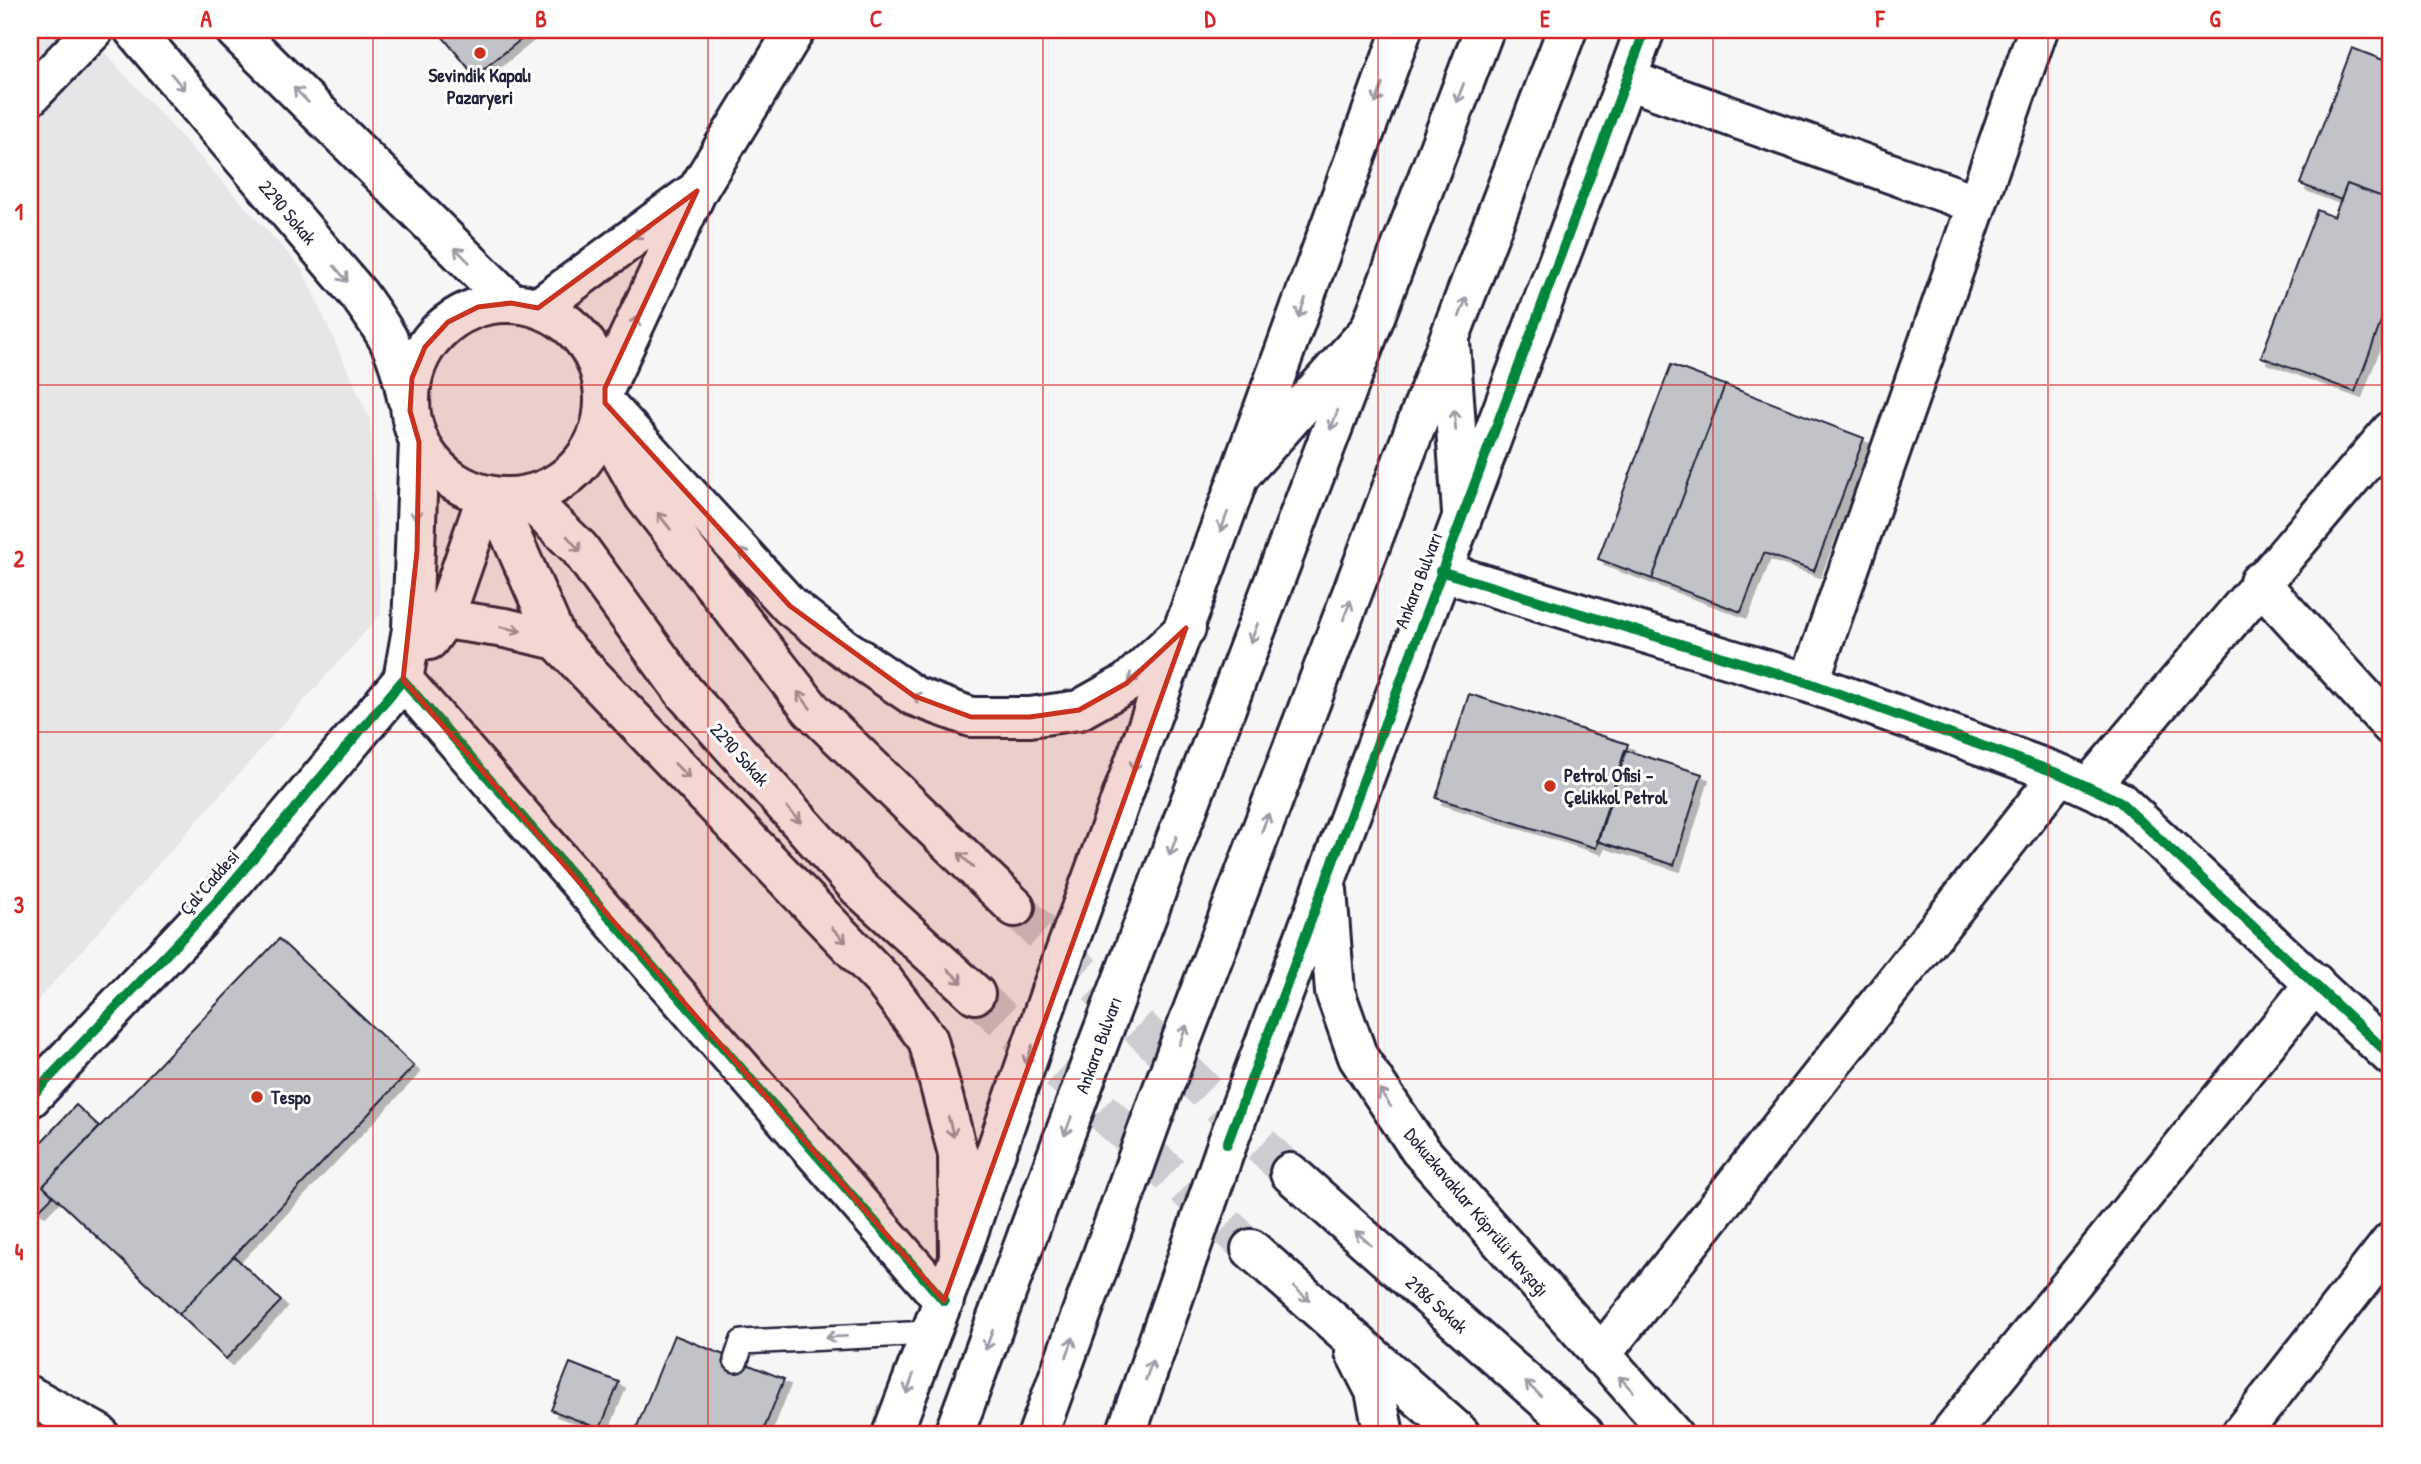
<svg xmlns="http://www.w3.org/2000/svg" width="2421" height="1464" viewBox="0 0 2421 1464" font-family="'Patrick Hand',sans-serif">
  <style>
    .built { fill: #e6e6e9 }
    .building { fill: #c2c2c9; stroke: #22223b; stroke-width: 2; filter: url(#shadow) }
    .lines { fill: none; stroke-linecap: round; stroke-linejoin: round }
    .secondary-tunnel { stroke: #ccccd1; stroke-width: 38; stroke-dasharray: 38 19; stroke-linecap: butt }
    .service-casing { stroke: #22223b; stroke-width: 28 }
    .minor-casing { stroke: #22223b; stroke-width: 44 }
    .tertiary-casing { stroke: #22223b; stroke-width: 44 }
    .secondary-casing { stroke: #22223b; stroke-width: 44 }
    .primary-casing { stroke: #22223b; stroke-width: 44 }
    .service { stroke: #fff; stroke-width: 23 }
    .minor { stroke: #fff; stroke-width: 38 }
    .tertiary { stroke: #fff; stroke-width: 38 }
    .secondary { stroke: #fff; stroke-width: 38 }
    .primary { stroke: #fff; stroke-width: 38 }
    .cycleway-casing { stroke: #fff; stroke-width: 15 }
    .cycleway { stroke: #00873e; stroke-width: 10 }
    .oneway { stroke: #9c9ca7 }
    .marked { fill: #c8321e; fill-opacity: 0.2; stroke: #c8321e; stroke-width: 5; stroke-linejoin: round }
    .grid { fill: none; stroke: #d62828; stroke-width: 2; stroke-opacity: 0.55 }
    .poi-dot { fill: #c8321e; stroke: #fff; stroke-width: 2.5 }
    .labels { text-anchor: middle; stroke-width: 6; stroke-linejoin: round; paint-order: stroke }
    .poi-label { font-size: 19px; font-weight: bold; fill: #22223b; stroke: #fff; text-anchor: start }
    .street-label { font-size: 19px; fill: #22223b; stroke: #fff }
    .neatline { fill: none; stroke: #d62828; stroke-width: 2.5 }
    .grid-label { font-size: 23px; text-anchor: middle; font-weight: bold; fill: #d62828 }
  </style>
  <defs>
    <filter id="shadow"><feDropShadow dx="6" dy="6" stdDeviation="0" flood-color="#0004"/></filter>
  </defs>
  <rect width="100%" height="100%" fill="#f6f6f7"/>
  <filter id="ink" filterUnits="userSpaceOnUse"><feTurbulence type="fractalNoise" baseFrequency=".0143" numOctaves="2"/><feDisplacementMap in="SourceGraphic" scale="14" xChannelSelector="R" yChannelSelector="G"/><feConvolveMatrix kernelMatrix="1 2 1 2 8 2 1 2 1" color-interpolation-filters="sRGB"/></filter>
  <g filter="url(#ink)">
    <!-- built -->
    <path class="built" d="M 30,30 L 84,30 L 302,269 L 370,419 L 381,614 L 30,1009 Z"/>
    <!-- building -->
    <path class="building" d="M 437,30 L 533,30 L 475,76 Z
      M 2352,48 L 2391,63 L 2391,200 L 2347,184 L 2341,200 L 2300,184 Z
      M 2347,184 L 2391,200 L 2391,295 L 2355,392 L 2261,357 L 2317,210 L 2334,217 Z
      M 1671,365 L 1725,385 L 1652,579 L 1598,559 Z
      M 1725,385 L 1864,438 L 1814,571 L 1764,553 L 1741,612 L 1652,579 Z
      M 1469,694 L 1628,744 L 1596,848 L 1436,798 Z
      M 1625,750 L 1702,774 L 1674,865 L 1597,841 Z
      M 279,939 L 414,1066 L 179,1314 L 43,1186 Z
      M 76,1105 L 100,1127 L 43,1186 L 53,1196 L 39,1210 L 30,1202 L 30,1154 Z
      M 234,1256 L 281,1301 L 226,1359 L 179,1314 Z
      M 674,1335 L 784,1379 L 762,1434 L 634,1434 Z
      M 570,1363 L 619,1382 L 600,1429 L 551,1410 Z"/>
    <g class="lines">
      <!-- secondary-tunnel -->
      <path class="secondary-tunnel" d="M 1015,907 L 1290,1173
        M 975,994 L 1251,1249"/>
      <defs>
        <path id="service" d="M 736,1360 L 742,1342 L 929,1333"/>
        <path id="minor" d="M 1628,80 L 1977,204
          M 30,96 L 94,30
          M 697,191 L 795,30
          M 1440,571 L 1809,683 L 2060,774 L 2119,801 L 2391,1056
          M 2259,582 L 2391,726
          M 403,680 L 944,1301
          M 1809,683 L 2038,30
          M 2089,787 L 2391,431
          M 1600,1356 L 2060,774
          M 30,1396 L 99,1434
          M 1950,1434 L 2315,983
          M 2241,1434 L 2391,1242"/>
        <path id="tertiary" d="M 1327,890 L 1335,992 L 1358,1057 L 1420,1150 L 1672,1434
          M 1051,991 L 1402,30
          M 30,1098 L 217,901 L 403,680
          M 1227,1144 L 1645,30"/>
        <path id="secondary" d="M 134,30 L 359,295 C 387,334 398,350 407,398
          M 235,30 L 511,303
          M410 400a97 97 0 1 1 194 0a97 97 0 1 1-194 0Z
          M 538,308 L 692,194
          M 1450,342 L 1462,513
          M 605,388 L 697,191
          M 605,403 L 790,606 L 845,649 L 914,696 L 971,717 L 1030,717 L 1079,710 L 1127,683 L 1186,628
          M 609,421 L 621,455 L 644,496 L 811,709 L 1015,907
          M 1242,473 L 1368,332
          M 525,496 L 579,548 L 684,692 L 859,888 L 975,994
          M 494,497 L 557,640
          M 444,619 L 505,628 L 557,640 L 883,980 L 928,1040 L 958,1154 L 959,1259
          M 429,640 L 444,619 L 487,495
          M 403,680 L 412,629 L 419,442
          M 1290,1173 L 1584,1434
          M 1251,1249 L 1460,1434
          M 1355,1352 L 1375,1391 L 1384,1434
          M 892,1434 L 959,1259 L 1051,991
          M 1126,1434 L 1227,1144"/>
        <path id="primary" d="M 954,1434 L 1100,1039 L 1484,30
          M 1038,1434 L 1159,1099 L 1567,30"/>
      </defs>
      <!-- service casing -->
      <use href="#service" class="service-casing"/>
      <!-- minor casing -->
      <use href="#minor" class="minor-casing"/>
      <!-- tertiary casing -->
      <use href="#tertiary" class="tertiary-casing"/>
      <!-- secondary casing -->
      <use href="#secondary" class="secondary-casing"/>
      <!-- primary casing -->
      <use href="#primary" class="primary-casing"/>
      <!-- service -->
      <use href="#service" class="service"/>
      <!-- minor -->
      <use href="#minor" class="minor"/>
      <!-- tertiary -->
      <use href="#tertiary" class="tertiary"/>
      <!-- secondary -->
      <use href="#secondary" class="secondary"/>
      <!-- primary -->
      <use href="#primary" class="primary"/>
      <defs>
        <path id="cycleway" d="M 1440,571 L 1809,683 L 2060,774 L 2119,801 L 2391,1056
          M 30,1098 L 217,901 L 403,680 L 944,1301
          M 1227,1144 L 1645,30"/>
      </defs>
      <!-- cycleway casing -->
      <use href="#cycleway" class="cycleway-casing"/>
      <!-- cycleway -->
      <use href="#cycleway" class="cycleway"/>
    </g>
    <!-- one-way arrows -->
    <defs><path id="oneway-shaft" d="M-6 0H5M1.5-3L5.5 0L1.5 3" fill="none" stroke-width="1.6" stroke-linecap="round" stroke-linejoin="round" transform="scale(1.75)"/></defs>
    <g class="oneway">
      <use href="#oneway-shaft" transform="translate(178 82) rotate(50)"/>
      <use href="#oneway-shaft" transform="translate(1460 93) rotate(111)"/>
      <use href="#oneway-shaft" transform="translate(1379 94) rotate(110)"/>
      <use href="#oneway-shaft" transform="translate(301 95) rotate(-135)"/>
      <use href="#oneway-shaft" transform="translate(642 232) rotate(146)"/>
      <use href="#oneway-shaft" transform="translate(462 255) rotate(-135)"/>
      <use href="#oneway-shaft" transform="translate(341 274) rotate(50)"/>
      <use href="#oneway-shaft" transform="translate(1463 307) rotate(-69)"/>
      <use href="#oneway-shaft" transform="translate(1302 308) rotate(110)"/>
      <use href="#oneway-shaft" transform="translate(634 326) rotate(-65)"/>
      <use href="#oneway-shaft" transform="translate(1334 420) rotate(111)"/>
      <use href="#oneway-shaft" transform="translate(1455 420) rotate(-94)"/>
      <use href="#oneway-shaft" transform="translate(416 510) rotate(90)"/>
      <use href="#oneway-shaft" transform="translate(664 521) rotate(-128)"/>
      <use href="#oneway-shaft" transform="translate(1224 522) rotate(110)"/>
      <use href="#oneway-shaft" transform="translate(574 544) rotate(49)"/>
      <use href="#oneway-shaft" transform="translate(747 557) rotate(-132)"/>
      <use href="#oneway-shaft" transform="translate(1347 610) rotate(-69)"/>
      <use href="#oneway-shaft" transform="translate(511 629) rotate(12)"/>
      <use href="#oneway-shaft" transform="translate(1254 633) rotate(111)"/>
      <use href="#oneway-shaft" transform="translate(1136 675) rotate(138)"/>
      <use href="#oneway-shaft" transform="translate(922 699) rotate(-158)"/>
      <use href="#oneway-shaft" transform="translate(804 700) rotate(-128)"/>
      <use href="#oneway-shaft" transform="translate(1136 761) rotate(110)"/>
      <use href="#oneway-shaft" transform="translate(682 771) rotate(46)"/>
      <use href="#oneway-shaft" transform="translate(794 815) rotate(48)"/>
      <use href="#oneway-shaft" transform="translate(1265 823) rotate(-69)"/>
      <use href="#oneway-shaft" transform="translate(1173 846) rotate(111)"/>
      <use href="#oneway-shaft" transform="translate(966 860) rotate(-136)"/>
      <use href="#oneway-shaft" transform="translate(839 935) rotate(46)"/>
      <use href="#oneway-shaft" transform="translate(955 976) rotate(43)"/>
      <use href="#oneway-shaft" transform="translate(1183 1035) rotate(-69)"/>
      <use href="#oneway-shaft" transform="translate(1029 1055) rotate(109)"/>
      <use href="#oneway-shaft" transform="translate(1385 1098) rotate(-124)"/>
      <use href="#oneway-shaft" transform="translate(1068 1126) rotate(110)"/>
      <use href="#oneway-shaft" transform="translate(951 1127) rotate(75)"/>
      <use href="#oneway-shaft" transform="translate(1363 1238) rotate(-138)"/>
      <use href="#oneway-shaft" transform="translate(1302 1294) rotate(42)"/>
      <use href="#oneway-shaft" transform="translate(836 1337) rotate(177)"/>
      <use href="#oneway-shaft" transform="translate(989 1340) rotate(110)"/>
      <use href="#oneway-shaft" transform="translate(1070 1347) rotate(-70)"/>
      <use href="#oneway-shaft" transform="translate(1149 1370) rotate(-71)"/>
      <use href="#oneway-shaft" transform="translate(910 1384) rotate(110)"/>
      <use href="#oneway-shaft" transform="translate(1626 1384) rotate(-133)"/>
      <use href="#oneway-shaft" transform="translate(1533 1389) rotate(-138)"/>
    </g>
  </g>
  <!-- marked area -->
  <path class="marked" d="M 697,191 L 605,388 L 605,403 L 790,606 L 914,696 L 971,717 L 1030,717 L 1079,710 L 1127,683 L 1186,628 L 944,1301 L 403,680 L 417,551 L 419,442 L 410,411 L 412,378 L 425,347 L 448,322 L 478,307 L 511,303 L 538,308 Z"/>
  <!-- grid -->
  <path class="grid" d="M 373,30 L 373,1434M 708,30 L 708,1434M 1043,30 L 1043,1434M 1378,30 L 1378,1434M 1713,30 L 1713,1434M 2048,30 L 2048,1434M 30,385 L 2391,385M 30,732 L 2391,732M 30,1079 L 2391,1079"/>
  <!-- markers -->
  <g class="poi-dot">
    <circle cx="480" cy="53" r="7"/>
    <circle cx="1550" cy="786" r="7"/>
    <circle cx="257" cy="1097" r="7"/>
  </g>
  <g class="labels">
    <!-- poi labels -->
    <g class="poi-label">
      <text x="480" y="82" text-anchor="middle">Sevindik Kapalı<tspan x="480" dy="22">Pazaryeri</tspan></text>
      <text x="1564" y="782">Petrol Ofisi -<tspan x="1564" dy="22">Çelikkol Petrol</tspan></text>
      <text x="271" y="1104">Tespo</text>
    </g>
    <!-- street labels -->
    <g class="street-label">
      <text transform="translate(288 212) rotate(50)" y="7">2290 Sokak</text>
      <text transform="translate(1418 580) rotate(-69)" y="7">Ankara Bulvarı</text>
      <text transform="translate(740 754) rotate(48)" y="7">2290 Sokak</text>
      <text transform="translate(209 882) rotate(-49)" y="7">Çal Caddesi</text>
      <text transform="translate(1098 1045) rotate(-70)" y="7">Ankara Bulvarı</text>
      <text transform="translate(1477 1212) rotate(50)" y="7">Dokuzkavaklar Köprülü Kavşağı</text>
      <text transform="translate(1437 1304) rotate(42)" y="7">2186 Sokak</text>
    </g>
  </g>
  <!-- margin -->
  <rect width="2421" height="1464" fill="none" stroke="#fff" stroke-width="77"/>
  <rect x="38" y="38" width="2344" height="1388" class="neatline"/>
  <g class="grid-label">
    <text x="206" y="27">A</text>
    <text x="541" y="27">B</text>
    <text x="876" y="27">C</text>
    <text x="1210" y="27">D</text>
    <text x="1545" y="27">E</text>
    <text x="1880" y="27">F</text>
    <text x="2215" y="27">G</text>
    <text x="19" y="220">1</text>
    <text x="19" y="567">2</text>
    <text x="19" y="913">3</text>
    <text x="19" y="1260">4</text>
  </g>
</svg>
